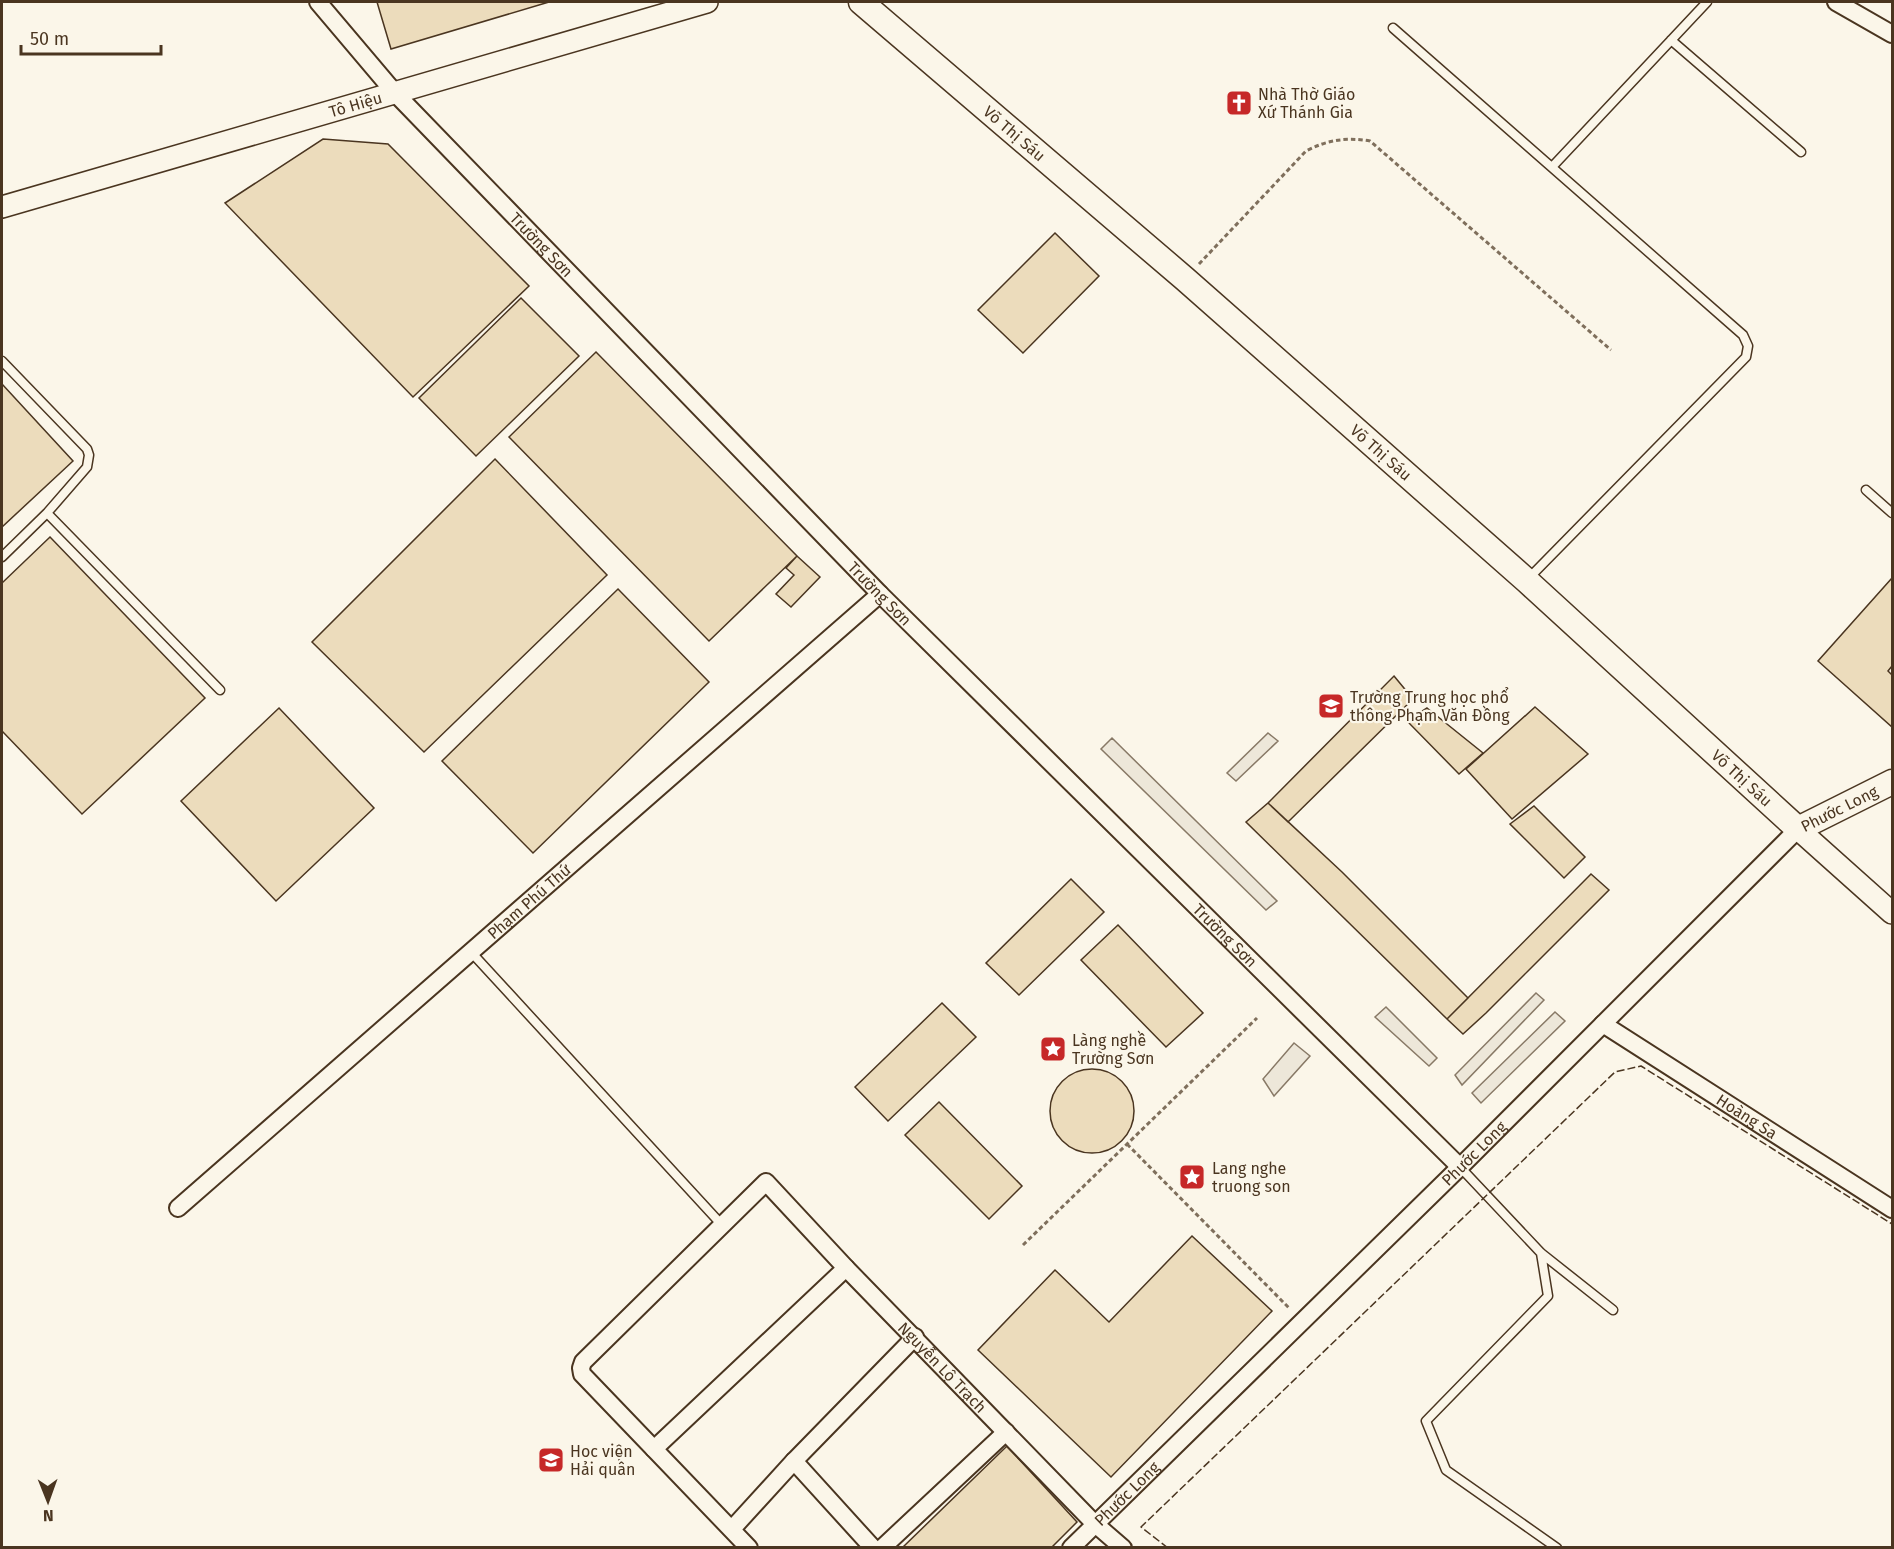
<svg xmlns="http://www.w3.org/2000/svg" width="1894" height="1549" viewBox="0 0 1894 1549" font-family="'Fira Sans',sans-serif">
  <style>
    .parking { fill: #ede7d9; stroke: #887966; stroke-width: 1.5 }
    .building { fill: #ecdcbc; stroke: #4a3520; stroke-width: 1.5 }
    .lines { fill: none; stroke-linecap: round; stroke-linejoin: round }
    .service-casing { stroke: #4a3520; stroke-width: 11 }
    .minor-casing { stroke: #4a3520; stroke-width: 20 }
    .tertiary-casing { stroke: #4a3520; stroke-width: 24 }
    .secondary-casing { stroke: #4a3520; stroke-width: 27 }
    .path { stroke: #7f6f5c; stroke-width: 3; stroke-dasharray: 4.5 3; stroke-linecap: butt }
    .service { stroke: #fbf6e9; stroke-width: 8 }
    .minor { stroke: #fbf6e9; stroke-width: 16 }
    .tertiary { stroke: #fbf6e9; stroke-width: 21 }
    .secondary { stroke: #fbf6e9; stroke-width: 24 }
    .fence { stroke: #4a3520; stroke-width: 1.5; stroke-dasharray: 8 3; stroke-linecap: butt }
    .labels { text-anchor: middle; stroke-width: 4.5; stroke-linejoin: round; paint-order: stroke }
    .poi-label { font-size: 16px; fill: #4a3520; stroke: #fbf6e9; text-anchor: start }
    .street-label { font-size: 16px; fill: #4a3520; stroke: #fbf6e9 }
  </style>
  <rect width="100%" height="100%" fill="#fbf6e9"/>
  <!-- parking -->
  <path class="parking" d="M 1268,733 L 1278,741 L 1236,781 L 1227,773 Z
    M 1112,738 L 1277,901 L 1266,910 L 1101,749 Z
    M 1536,993 L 1544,1000 L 1462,1085 L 1455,1075 Z
    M 1386,1007 L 1437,1058 L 1429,1066 L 1375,1017 Z
    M 1555,1012 L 1565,1021 L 1481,1103 L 1472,1093 Z
    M 1294,1043 L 1310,1056 L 1274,1096 L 1263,1079 Z"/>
  <!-- building -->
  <path class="building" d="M 377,2 L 549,2 L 391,49 Z
    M 323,139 L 388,144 L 529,286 L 413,397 L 225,203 Z
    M 1055,233 L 1099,276 L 1023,353 L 978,310 Z
    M 521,298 L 579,356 L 476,456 L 419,398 Z
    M 596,352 L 797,556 L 709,641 L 509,437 Z
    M 2,384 L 73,461 L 2,527 Z
    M 495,459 L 607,575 L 424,752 L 312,642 Z
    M 50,537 L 205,698 L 82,814 L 2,731 L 2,583 Z
    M 797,556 L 820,577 L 791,607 L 776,594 L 794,575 L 786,568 Z
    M 1892,578 L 1892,666 L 1888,671 L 1892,675 L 1892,727 L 1818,661 Z
    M 618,589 L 709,682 L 533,853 L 442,761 Z
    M 1394,676 L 1413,699 L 1288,822 L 1268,803 Z
    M 1535,707 L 1588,754 L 1512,819 L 1466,769 Z
    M 279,708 L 374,808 L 276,901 L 181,801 Z
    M 1427,708 L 1483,753 L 1459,774 L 1407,721 Z
    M 1268,803 L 1342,872 L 1468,998 L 1447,1019 L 1246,822 Z
    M 1534,806 L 1585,857 L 1564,878 L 1510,824 Z
    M 1591,874 L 1609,890 L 1486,1013 L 1463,1034 L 1447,1019 Z
    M 1071,879 L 1104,912 L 1019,995 L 986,963 Z
    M 1118,925 L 1203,1013 L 1166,1047 L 1081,960 Z
    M 942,1003 L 976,1037 L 888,1121 L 855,1087 Z
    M1050 1111a42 42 0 1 1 84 0a42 42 0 1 1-84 0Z
    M 939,1102 L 1022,1186 L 989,1219 L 905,1135 Z
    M 1192,1236 L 1272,1311 L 1111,1477 L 978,1350 L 1055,1270 L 1109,1322 Z
    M 1007,1446 L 1077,1522 L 1051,1548 L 902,1548 Z"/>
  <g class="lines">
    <defs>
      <path id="service" d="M 1393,28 L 1743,335 L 1748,346 L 1746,357 L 1527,580
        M 1671,40 L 1801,152
        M 1552,167 L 1707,2
        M 2,361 L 87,449 L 89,455 L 87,467 L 47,513 L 2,557
        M 1866,490 L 1892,513
        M 47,513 L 220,690
        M 471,952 L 722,1225
        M 1460,1167 L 1541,1253 L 1613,1310
        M 1541,1253 L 1548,1296 L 1426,1421 L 1446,1470 L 1557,1548"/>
      <g id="minor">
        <path id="s1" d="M 318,2 L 395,93 L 880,594 L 1460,1167"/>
        <path d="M 1836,2 L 1892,34"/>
        <path id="s2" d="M 1603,1024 L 1892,1209"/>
        <path id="s3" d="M 178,1208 L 880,594"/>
        <path d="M 654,1449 L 846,1268"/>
        <path d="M 794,1461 L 873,1548"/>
        <path d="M 732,1529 L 794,1461 L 915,1337"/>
        <path id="s4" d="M 749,1548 L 582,1374 L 581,1368 L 583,1362 L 766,1182 L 846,1268 L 1094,1523 L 1123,1548"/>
        <path d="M 882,1548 L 1006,1432"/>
        <path id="s5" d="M 1071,1548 L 1460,1167 L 1798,829"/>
      </g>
      <g id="tertiary">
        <path id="s6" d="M 2,207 L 707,2"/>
        <path d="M 1798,829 L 1892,913"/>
      </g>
      <g id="secondary">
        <path id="s7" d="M 861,2 L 1185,279 L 1527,581 L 1798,829 L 1892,782"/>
      </g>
    </defs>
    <!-- service casing -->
    <use href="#service" class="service-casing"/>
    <!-- minor casing -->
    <use href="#minor" class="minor-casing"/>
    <!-- tertiary casing -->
    <use href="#tertiary" class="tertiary-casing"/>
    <!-- secondary casing -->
    <use href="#secondary" class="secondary-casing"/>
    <!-- path -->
    <path class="path" d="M 1199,264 L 1306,151 C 1327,140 1346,137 1370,141 L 1611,350
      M 1127,1144 L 1290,1309
      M 1023,1245 L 1257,1018"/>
    <!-- service -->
    <use href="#service" class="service"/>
    <!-- minor -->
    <use href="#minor" class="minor"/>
    <!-- tertiary -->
    <use href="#tertiary" class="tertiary"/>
    <!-- secondary -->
    <use href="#secondary" class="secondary"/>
    <!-- fence -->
    <path class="fence" d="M 1168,1548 L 1141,1527 L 1615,1072 L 1641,1066 L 1892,1224"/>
  </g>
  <!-- icons -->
  <defs>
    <symbol id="church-square" viewBox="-11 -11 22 22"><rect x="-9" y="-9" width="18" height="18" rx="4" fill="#c62828" stroke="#fbf6e9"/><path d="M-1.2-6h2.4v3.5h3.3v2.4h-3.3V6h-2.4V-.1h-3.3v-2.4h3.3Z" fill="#fff"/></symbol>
    <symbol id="school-square" viewBox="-11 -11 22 22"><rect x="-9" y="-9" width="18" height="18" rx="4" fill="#c62828" stroke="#fbf6e9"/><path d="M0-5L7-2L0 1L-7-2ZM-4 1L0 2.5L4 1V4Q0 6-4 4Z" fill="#fff"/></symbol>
    <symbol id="sight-square" viewBox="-11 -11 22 22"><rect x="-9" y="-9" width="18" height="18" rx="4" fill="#c62828" stroke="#fbf6e9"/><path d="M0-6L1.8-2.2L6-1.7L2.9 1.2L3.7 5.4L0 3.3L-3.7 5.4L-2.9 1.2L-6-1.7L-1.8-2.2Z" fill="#fff"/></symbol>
    <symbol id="university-square" viewBox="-11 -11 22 22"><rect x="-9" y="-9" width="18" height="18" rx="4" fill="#c62828" stroke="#fbf6e9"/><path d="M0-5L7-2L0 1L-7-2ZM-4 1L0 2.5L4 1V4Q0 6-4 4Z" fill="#fff"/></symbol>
  </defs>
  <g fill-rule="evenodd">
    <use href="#church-square" x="1224" y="88" width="30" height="30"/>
    <use href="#school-square" x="1316" y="691" width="30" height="30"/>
    <use href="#sight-square" x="1038" y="1034" width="30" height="30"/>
    <use href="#sight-square" x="1177" y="1162" width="30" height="30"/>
    <use href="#university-square" x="536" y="1445" width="30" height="30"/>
  </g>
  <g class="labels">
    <!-- poi labels -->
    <g class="poi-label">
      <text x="1258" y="100">Nhà Thờ Giáo<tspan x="1258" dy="18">Xứ Thánh Gia</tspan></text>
      <text x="1350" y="703">Trường Trung học phổ<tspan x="1350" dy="18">thông Phạm Văn Đồng</tspan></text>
      <text x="1072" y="1046">Làng nghề<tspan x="1072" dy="18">Trường Sơn</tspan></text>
      <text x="1212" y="1174">Lang nghe<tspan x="1212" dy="18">truong son</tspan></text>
      <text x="570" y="1457">Học viện<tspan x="570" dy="18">Hải quân</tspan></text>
    </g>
    <!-- street labels -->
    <g class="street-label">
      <text dy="6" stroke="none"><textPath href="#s6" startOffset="368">Tô Hiệu</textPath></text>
      <text dy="6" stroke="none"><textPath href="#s7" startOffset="202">Võ Thị Sáu</textPath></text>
      <text dy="6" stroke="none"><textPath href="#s1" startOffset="330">Trường Sơn</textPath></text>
      <text dy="6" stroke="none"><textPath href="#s7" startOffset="688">Võ Thị Sáu</textPath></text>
      <text dy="6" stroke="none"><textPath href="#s1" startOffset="816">Trường Sơn</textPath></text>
      <text dy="6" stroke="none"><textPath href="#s7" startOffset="1174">Võ Thị Sáu</textPath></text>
      <text dy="6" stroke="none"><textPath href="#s7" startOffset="1296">Phước Long</textPath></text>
      <text dy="6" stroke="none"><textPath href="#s3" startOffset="466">Phạm Phú Thứ</textPath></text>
      <text dy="6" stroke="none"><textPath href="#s1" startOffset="1302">Trường Sơn</textPath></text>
      <text dy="6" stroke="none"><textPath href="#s2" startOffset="171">Hoàng Sa</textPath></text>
      <text dy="6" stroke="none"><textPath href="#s5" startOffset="564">Phước Long</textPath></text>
      <text dy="6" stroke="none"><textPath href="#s4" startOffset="766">Nguyễn Lộ Trạch</textPath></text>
      <text dy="6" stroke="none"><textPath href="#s5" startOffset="78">Phước Long</textPath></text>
    </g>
  </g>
  <!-- border -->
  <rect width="1894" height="1549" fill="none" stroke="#4a3520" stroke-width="6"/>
  <!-- north arrow -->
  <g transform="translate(48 1501) rotate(179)" stroke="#fbf6e9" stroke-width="4.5" paint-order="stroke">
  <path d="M0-4.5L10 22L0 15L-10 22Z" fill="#4a3520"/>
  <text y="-9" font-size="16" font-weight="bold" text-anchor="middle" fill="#4a3520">N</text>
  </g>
  <!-- scale -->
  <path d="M21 45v9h140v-9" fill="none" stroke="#4a3520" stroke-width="3"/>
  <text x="30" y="45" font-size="18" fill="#4a3520" stroke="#fbf6e9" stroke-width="4.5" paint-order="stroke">50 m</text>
</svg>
